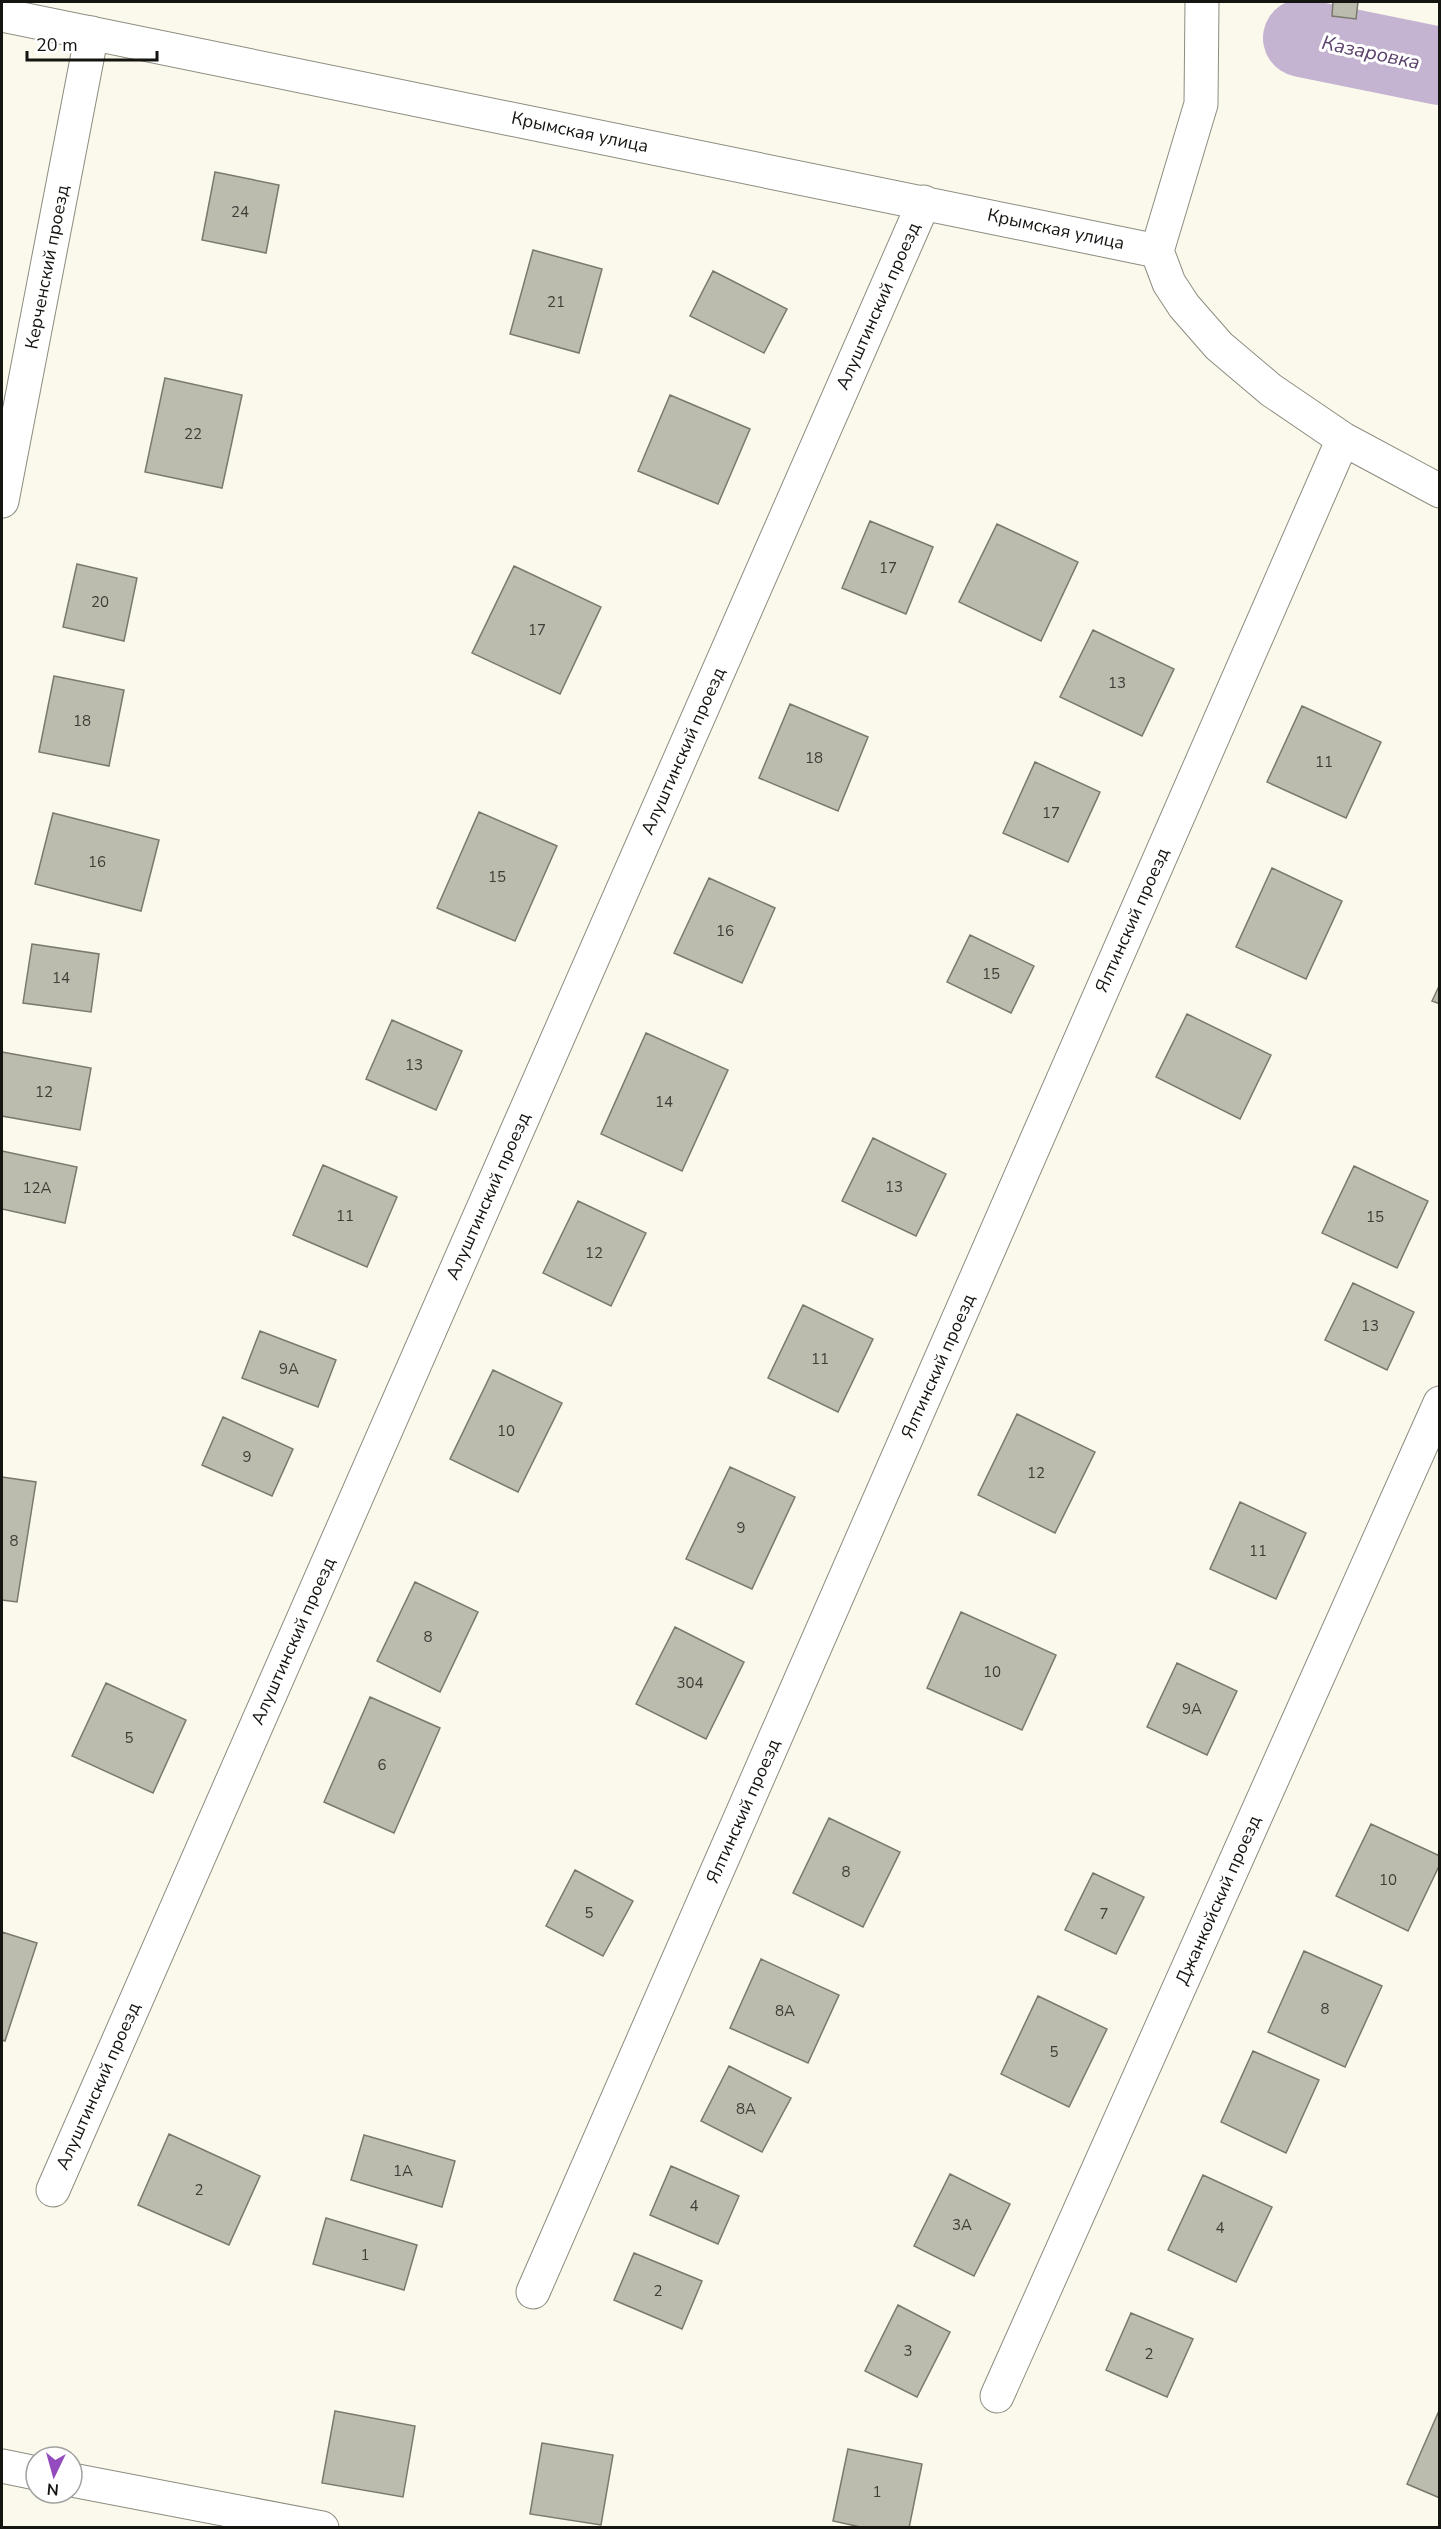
<svg xmlns="http://www.w3.org/2000/svg" width="1441" height="2529" viewBox="0 0 1441 2529" font-family="'Nunito Sans',sans-serif">
  <style>
    .lines { fill: none; stroke-linecap: round; stroke-linejoin: round }
    .river { stroke: #c4b3d1; stroke-width: 78 }
    .building { fill: #bbbbae; stroke: #7a796d; stroke-width: 1.5 }
    .street-casing { stroke: #8d8c80; stroke-width: 35 }
    .street { stroke: #fff; stroke-width: 33 }
    .labels { text-anchor: middle; stroke-width: 6; stroke-linejoin: round; paint-order: stroke }
    .number-label { font-size: 15px; fill: #3e3e38 }
    .street-label { font-size: 18px; fill: #141410; stroke: #fff }
    .water-label { font-size: 20px; font-style: italic; fill: #5b416c; stroke: #fff }
  </style>
  <rect width="100%" height="100%" fill="#faf9eb"/>
  <g class="lines">
    <!-- river -->
    <path class="river" d="M 1302,38 L 1440,66"/>
  </g>
  <!-- building -->
  <path class="building" d="M 1333,2 L 1358,2 L 1356,19 L 1332,16 Z
    M 215,172 L 279,185 L 266,253 L 202,240 Z
    M 533,250 L 602,269 L 579,353 L 510,334 Z
    M 713,271 L 787,309 L 764,353 L 690,316 Z
    M 165,378 L 242,395 L 222,488 L 145,472 Z
    M 670,395 L 750,429 L 718,504 L 638,471 Z
    M 870,521 L 933,547 L 906,614 L 842,588 Z
    M 997,524 L 1078,562 L 1041,641 L 959,602 Z
    M 77,564 L 137,578 L 124,641 L 63,627 Z
    M 514,566 L 601,607 L 560,694 L 472,653 Z
    M 1093,630 L 1174,669 L 1142,736 L 1060,697 Z
    M 54,676 L 124,690 L 109,766 L 39,752 Z
    M 790,704 L 868,737 L 838,811 L 759,778 Z
    M 1302,706 L 1381,742 L 1346,818 L 1267,782 Z
    M 1035,762 L 1100,792 L 1068,862 L 1003,833 Z
    M 479,812 L 557,846 L 515,941 L 437,908 Z
    M 53,813 L 159,840 L 141,911 L 35,884 Z
    M 1272,868 L 1342,901 L 1306,979 L 1236,947 Z
    M 709,878 L 775,908 L 742,983 L 674,953 Z
    M 970,935 L 1034,966 L 1011,1013 L 947,982 Z
    M 32,944 L 99,954 L 91,1012 L 23,1003 Z
    M 1440,984 L 1440,1004 L 1432,1001 Z
    M 1187,1014 L 1271,1055 L 1240,1119 L 1156,1077 Z
    M 392,1020 L 462,1051 L 436,1110 L 366,1079 Z
    M 646,1033 L 728,1070 L 682,1171 L 601,1134 Z
    M 2,1052 L 91,1068 L 80,1130 L 2,1116 Z
    M 873,1138 L 946,1174 L 916,1236 L 842,1201 Z
    M 2,1151 L 77,1167 L 65,1223 L 2,1209 Z
    M 323,1165 L 397,1197 L 367,1267 L 293,1235 Z
    M 1354,1166 L 1428,1201 L 1397,1268 L 1322,1233 Z
    M 578,1201 L 646,1233 L 611,1306 L 543,1273 Z
    M 1353,1283 L 1414,1312 L 1387,1370 L 1325,1340 Z
    M 803,1305 L 873,1339 L 838,1412 L 768,1378 Z
    M 260,1331 L 336,1360 L 318,1407 L 242,1378 Z
    M 493,1370 L 562,1403 L 518,1492 L 450,1459 Z
    M 1017,1414 L 1095,1452 L 1055,1533 L 978,1495 Z
    M 223,1417 L 293,1449 L 272,1496 L 202,1465 Z
    M 730,1467 L 795,1497 L 752,1589 L 686,1559 Z
    M 2,1477 L 36,1482 L 17,1602 L 2,1600 Z
    M 1240,1502 L 1306,1533 L 1276,1599 L 1210,1569 Z
    M 415,1582 L 478,1612 L 440,1692 L 377,1661 Z
    M 961,1612 L 1056,1655 L 1022,1730 L 927,1688 Z
    M 675,1627 L 744,1662 L 706,1739 L 636,1704 Z
    M 1177,1663 L 1237,1691 L 1207,1755 L 1147,1727 Z
    M 106,1683 L 186,1720 L 153,1793 L 72,1756 Z
    M 370,1697 L 440,1728 L 394,1833 L 324,1802 Z
    M 829,1818 L 900,1852 L 863,1927 L 793,1893 Z
    M 1371,1824 L 1440,1856 L 1440,1864 L 1408,1931 L 1336,1896 Z
    M 575,1870 L 633,1901 L 603,1956 L 546,1926 Z
    M 1093,1873 L 1144,1897 L 1116,1954 L 1065,1930 Z
    M 2,1932 L 37,1943 L 5,2041 L 2,2040 Z
    M 1304,1951 L 1382,1986 L 1345,2067 L 1268,2032 Z
    M 761,1959 L 839,1995 L 808,2063 L 730,2028 Z
    M 1038,1996 L 1107,2029 L 1069,2107 L 1001,2074 Z
    M 1253,2051 L 1319,2080 L 1286,2153 L 1221,2122 Z
    M 729,2066 L 791,2098 L 762,2152 L 701,2121 Z
    M 169,2134 L 260,2176 L 229,2245 L 138,2205 Z
    M 364,2135 L 455,2161 L 442,2207 L 351,2180 Z
    M 671,2166 L 739,2196 L 718,2244 L 650,2215 Z
    M 950,2174 L 1010,2204 L 974,2276 L 914,2246 Z
    M 1203,2175 L 1272,2207 L 1236,2282 L 1168,2250 Z
    M 326,2218 L 417,2245 L 404,2290 L 313,2264 Z
    M 634,2253 L 702,2281 L 682,2329 L 614,2300 Z
    M 898,2305 L 950,2332 L 917,2397 L 865,2371 Z
    M 1131,2313 L 1193,2339 L 1167,2397 L 1106,2370 Z
    M 335,2411 L 415,2426 L 403,2497 L 322,2483 Z
    M 1438,2413 L 1440,2414 L 1440,2498 L 1407,2484 Z
    M 542,2443 L 613,2455 L 601,2525 L 530,2514 Z
    M 848,2449 L 922,2464 L 909,2528 L 865,2528 L 833,2521 Z"/>
  <g class="lines">
    <defs>
      <path id="street" d="M 1202,2 L 1201,104 L 1157,251 L 1169,283 L 1184,306 L 1219,346 L 1271,390 L 1343,439 L 1440,491
        M 2,15 L 1157,251
        M 2,501 L 92,33
        M 53,2190 L 924,202
        M 533,2292 L 1343,439
        M 997,2396 L 1440,1403
        M 2,2466 L 36,2473
        M 72,2480 L 322,2528"/>
    </defs>
    <!-- street casing -->
    <use href="#street" class="street-casing"/>
    <!-- street -->
    <use href="#street" class="street"/>
  </g>
  <g class="labels">
    <!-- number labels -->
    <g class="number-label">
      <text x="240" y="217">24</text>
      <text x="556" y="307">21</text>
      <text x="193" y="439">22</text>
      <text x="888" y="573">17</text>
      <text x="100" y="607">20</text>
      <text x="537" y="635">17</text>
      <text x="1117" y="688">13</text>
      <text x="82" y="726">18</text>
      <text x="814" y="763">18</text>
      <text x="1324" y="767">11</text>
      <text x="1051" y="818">17</text>
      <text x="97" y="867">16</text>
      <text x="497" y="882">15</text>
      <text x="725" y="936">16</text>
      <text x="991" y="979">15</text>
      <text x="61" y="983">14</text>
      <text x="414" y="1070">13</text>
      <text x="44" y="1097">12</text>
      <text x="664" y="1107">14</text>
      <text x="894" y="1192">13</text>
      <text x="37" y="1193">12А</text>
      <text x="345" y="1221">11</text>
      <text x="1375" y="1222">15</text>
      <text x="594" y="1258">12</text>
      <text x="1370" y="1331">13</text>
      <text x="820" y="1364">11</text>
      <text x="289" y="1374">9А</text>
      <text x="506" y="1436">10</text>
      <text x="247" y="1462">9</text>
      <text x="1036" y="1478">12</text>
      <text x="741" y="1533">9</text>
      <text x="14" y="1546">8</text>
      <text x="1258" y="1556">11</text>
      <text x="428" y="1642">8</text>
      <text x="992" y="1677">10</text>
      <text x="690" y="1688">304</text>
      <text x="1192" y="1714">9А</text>
      <text x="129" y="1743">5</text>
      <text x="382" y="1770">6</text>
      <text x="846" y="1877">8</text>
      <text x="1388" y="1885">10</text>
      <text x="589" y="1918">5</text>
      <text x="1104" y="1919">7</text>
      <text x="1325" y="2014">8</text>
      <text x="785" y="2016">8А</text>
      <text x="1054" y="2057">5</text>
      <text x="746" y="2114">8А</text>
      <text x="403" y="2176">1А</text>
      <text x="199" y="2195">2</text>
      <text x="694" y="2211">4</text>
      <text x="962" y="2230">3А</text>
      <text x="1220" y="2233">4</text>
      <text x="365" y="2260">1</text>
      <text x="658" y="2296">2</text>
      <text x="908" y="2356">3</text>
      <text x="1149" y="2359">2</text>
      <text x="877" y="2497">1</text>
    </g>
    <!-- street labels -->
    <g class="street-label">
      <text transform="translate(580 132) rotate(12)" y="6">Крымская улица</text>
      <text transform="translate(1056 229) rotate(12)" y="6">Крымская улица</text>
      <text transform="translate(47 267) rotate(-79)" y="6">Керченский проезд</text>
      <text transform="translate(878 306) rotate(-66)" y="6">Алуштинский проезд</text>
      <text transform="translate(683 751) rotate(-66)" y="6">Алуштинский проезд</text>
      <text transform="translate(1132 920) rotate(-66)" y="6">Ялтинский проезд</text>
      <text transform="translate(488 1196) rotate(-66)" y="6">Алуштинский проезд</text>
      <text transform="translate(938 1366) rotate(-66)" y="6">Ялтинский проезд</text>
      <text transform="translate(293 1641) rotate(-66)" y="6">Алуштинский проезд</text>
      <text transform="translate(743 1811) rotate(-66)" y="6">Ялтинский проезд</text>
      <text transform="translate(1218 1900) rotate(-66)" y="6">Джанкойский проезд</text>
      <text transform="translate(98 2086) rotate(-66)" y="6">Алуштинский проезд</text>
    </g>
    <!-- water labels -->
    <g class="water-label">
      <text transform="translate(1371 52) rotate(12)" y="7">Казаровка</text>
    </g>
  </g>
  <!-- border -->
  <rect width="1441" height="2529" fill="none" stroke="#141410" stroke-width="6"/>
  <!-- north arrow -->
  <g transform="translate(54 2475) rotate(185)"><circle r="28" fill="#ffffff" stroke="#a1a19f" stroke-width="1.5"/>
  <path d="M0-4.5L10 22L0 15L-10 22Z" fill="#944bbe"/>
  <text y="-9" font-size="16" font-weight="bold" text-anchor="middle" fill="#141410">N</text>
  </g>
  <!-- scale -->
  <path d="M27 51v9h130v-9" fill="none" stroke="#141410" stroke-width="3"/>
  <text x="36" y="51" font-size="18" fill="#141410" stroke="#ffffff" stroke-width="4.5" paint-order="stroke">20 m</text>
</svg>
